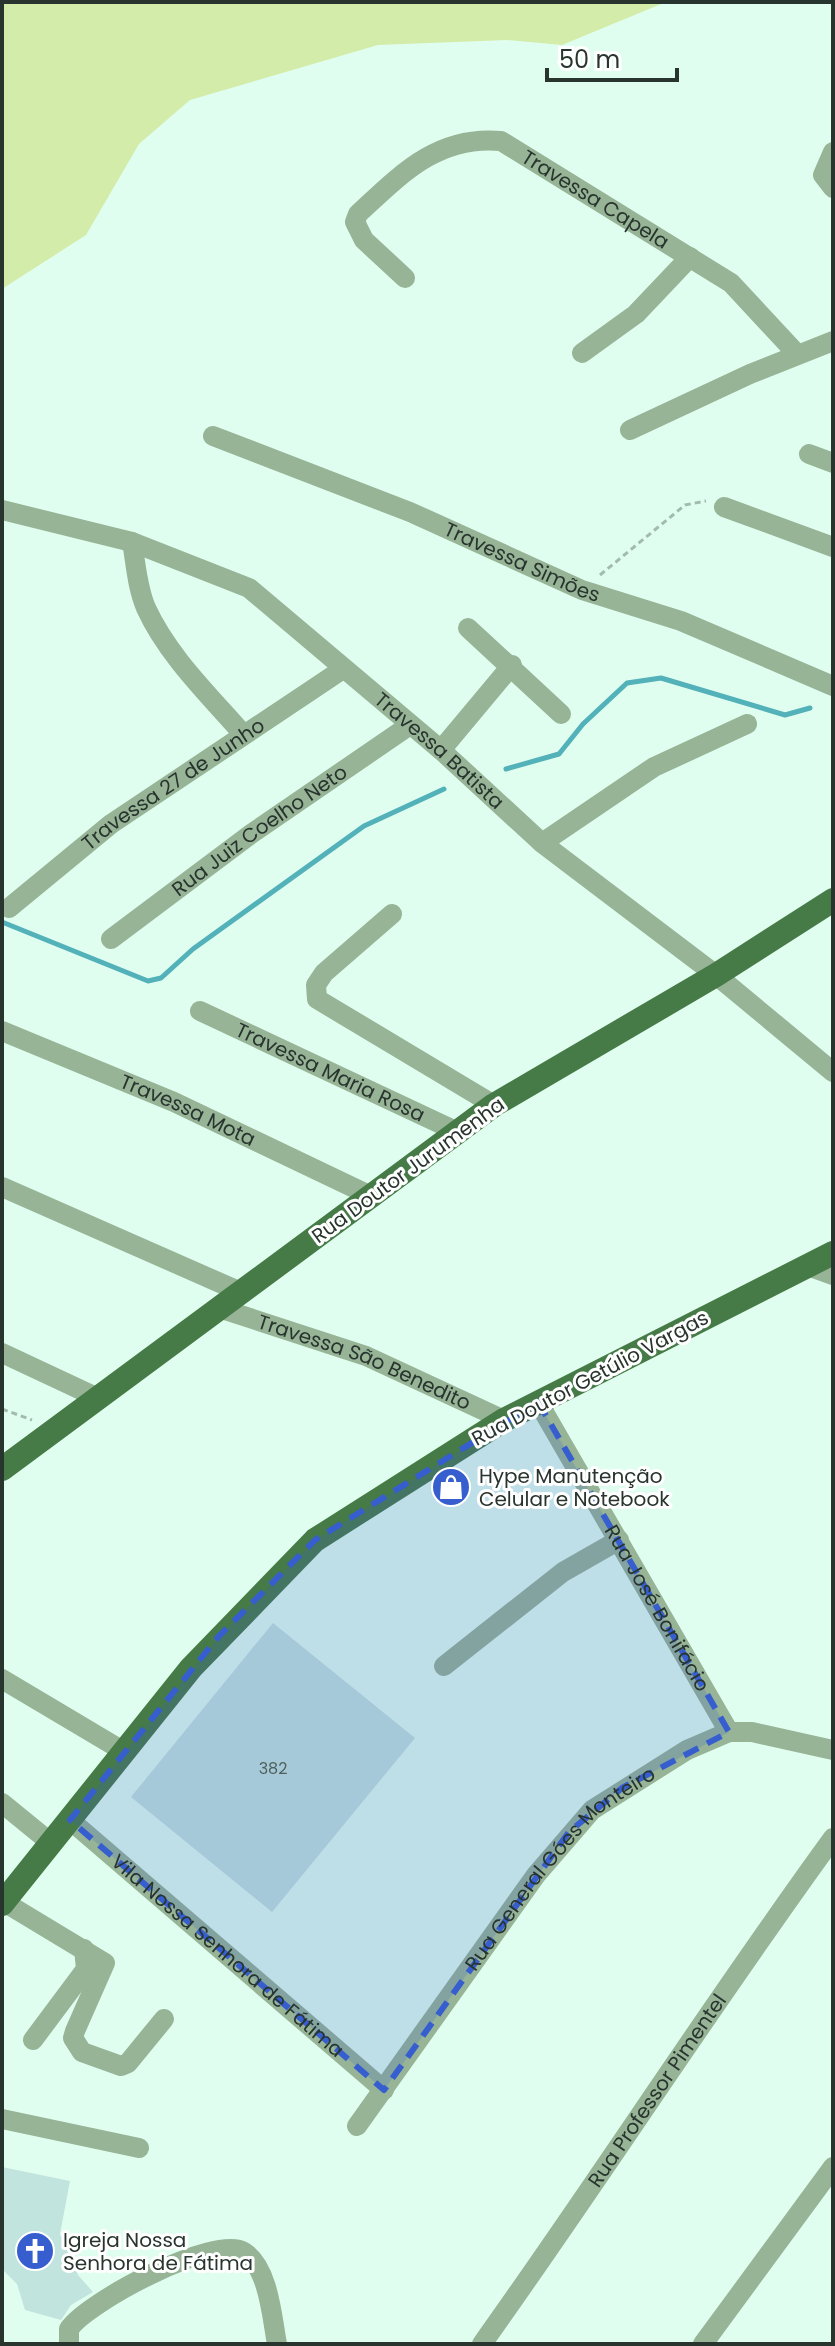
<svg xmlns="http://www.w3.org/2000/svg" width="835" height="2346" viewBox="0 0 835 2346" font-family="Poppins,sans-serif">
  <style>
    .green { fill: #d4eca9 }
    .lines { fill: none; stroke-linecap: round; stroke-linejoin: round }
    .stream { stroke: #53b1b9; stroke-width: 5 }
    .building { fill: #c2e4de }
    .path { stroke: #a3bbaf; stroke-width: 3; stroke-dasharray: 6 4; stroke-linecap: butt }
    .minor { stroke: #97b497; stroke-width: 20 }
    .major { stroke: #467b48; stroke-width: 24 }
    .marked { fill: #365ece; fill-opacity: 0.2; stroke: #365ece; stroke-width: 6; stroke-dasharray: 16 10; stroke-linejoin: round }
    .labels { text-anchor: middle; stroke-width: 6; stroke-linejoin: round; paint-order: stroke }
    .number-label { font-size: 16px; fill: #4e605a }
    .street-label { font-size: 20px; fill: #28342e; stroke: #fff }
    .poi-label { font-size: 20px; fill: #28342e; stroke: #fff; text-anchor: start }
  </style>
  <rect width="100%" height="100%" fill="#e0feef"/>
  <!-- green -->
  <path class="green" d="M 2,2 L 666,2 L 562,45 L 507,40 L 378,45 L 190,100 L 139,144 L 86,235 L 2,289 Z"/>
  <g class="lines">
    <!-- stream -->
    <path class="stream" d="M 506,769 L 559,754 L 583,724 L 627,683 L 661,678 L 785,715 L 810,708
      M 2,922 L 148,981 L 161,978 L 193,949 L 364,826 L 444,789"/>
  </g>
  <!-- building -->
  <path class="building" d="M 273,1623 L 415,1738 L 272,1912 L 131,1797 Z
    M 2,2167 L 70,2181 L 60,2234 L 78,2275 L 93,2292 L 71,2305 L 61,2320 L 25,2310 L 17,2284 L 2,2269 Z"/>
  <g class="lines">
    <!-- path -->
    <path class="path" d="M 600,575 L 685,505 L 706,501
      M 2,1409 L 32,1420"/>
    <!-- minor -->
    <g class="minor">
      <path d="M 833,152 L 823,175 L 833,188"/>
      <path id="s1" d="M 405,278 L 364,240 L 355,222 L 358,214 C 401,174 438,135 501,141 L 731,283 L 797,354"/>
      <path d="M 582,353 L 636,314 L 690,257"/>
      <path d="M 630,430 L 750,374 L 833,341"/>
      <path id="s2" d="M 213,436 L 410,512 L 582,590 L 681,621 L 833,686"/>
      <path d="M 809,454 L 833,463"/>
      <path d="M 724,507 L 833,547"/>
      <path id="s3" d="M 2,510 L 132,542 L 249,588 L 441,750 L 542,843 L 716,975 L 833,1072"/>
      <path d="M 132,542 C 136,564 137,587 146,608 C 168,656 209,695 243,734"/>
      <path d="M 468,628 L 561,714"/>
      <path d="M 441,750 L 512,665"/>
      <path d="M 542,843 L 654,767 L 747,724"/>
      <path id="s4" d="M 9,908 L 111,824 L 343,669"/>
      <path d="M 392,914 L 324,973 L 316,985 L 317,999 L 494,1105"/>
      <path id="s5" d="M 111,939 L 251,834 L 410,725"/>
      <path id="s6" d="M 200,1011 L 460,1133"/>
      <path id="s7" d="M 2,1031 L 174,1102 L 371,1196"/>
      <path d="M 2,1187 L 243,1293"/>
      <path d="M 808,1266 L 833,1275"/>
      <path id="s8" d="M 222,1309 L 366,1356 L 504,1420"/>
      <path d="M 2,1353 L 96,1397"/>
      <path id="s9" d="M 538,1402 L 729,1732"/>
      <path d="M 444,1666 L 563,1572 L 619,1540"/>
      <path d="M 2,1679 L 123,1751"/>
      <path d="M 2,1803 L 51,1843"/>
      <path id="s10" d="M 70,1820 L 384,2090"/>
      <path d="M 4,1902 L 105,1963 L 75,2031 L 73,2038 L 82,2052 L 121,2066 L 128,2063 L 164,2019"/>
      <path d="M 33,2040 L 86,1969 L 84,1949"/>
      <path d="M 2,2119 L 139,2148"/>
      <path id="s11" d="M 357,2126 L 536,1875 L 592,1810 L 687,1750 L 729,1732 L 752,1732 L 833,1750"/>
      <path d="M 69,2344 L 69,2329 C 87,2302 215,2234 244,2252 C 269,2268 272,2318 277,2344"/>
      <path id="s12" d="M 482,2344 C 601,2177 712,2004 833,1838"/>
      <path d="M 703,2344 L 833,2167"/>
    </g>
    <!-- major -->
    <path class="major" d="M 2,1469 L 494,1105 L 716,975 L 833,900
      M 2,1904 L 191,1668 L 315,1540 L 504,1420 L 833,1253"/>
  </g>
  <!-- marked area -->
  <path class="marked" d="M 538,1402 L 729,1732 L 622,1788 L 569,1832 L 384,2090 L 70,1820 L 219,1636 L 315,1540 Z"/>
  <!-- icons -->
  <defs>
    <symbol id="shop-disc" viewBox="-11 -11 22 22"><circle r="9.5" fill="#365ece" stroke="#fff"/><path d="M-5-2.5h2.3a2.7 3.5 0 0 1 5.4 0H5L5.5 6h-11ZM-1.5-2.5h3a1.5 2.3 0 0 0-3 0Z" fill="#fff"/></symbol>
    <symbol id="church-disc" viewBox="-11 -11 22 22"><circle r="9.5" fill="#365ece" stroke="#fff"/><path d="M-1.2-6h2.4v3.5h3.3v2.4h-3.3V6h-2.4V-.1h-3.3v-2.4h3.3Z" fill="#fff"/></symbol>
  </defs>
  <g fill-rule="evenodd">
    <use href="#shop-disc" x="429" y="1465" width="44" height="44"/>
    <use href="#church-disc" x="13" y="2229" width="44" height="44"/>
  </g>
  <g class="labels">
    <!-- number labels -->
    <g class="number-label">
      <text x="273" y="1774">382</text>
    </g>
    <!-- street labels -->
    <g class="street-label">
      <text dy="7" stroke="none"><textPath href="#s1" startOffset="362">Travessa Capela</textPath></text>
      <text dy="7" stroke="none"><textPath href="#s2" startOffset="334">Travessa Simões</textPath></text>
      <text dy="7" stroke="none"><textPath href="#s3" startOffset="510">Travessa Batista</textPath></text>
      <text dy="7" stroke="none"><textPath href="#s4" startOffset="206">Travessa 27 de Junho</textPath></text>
      <text dy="7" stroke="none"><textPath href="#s5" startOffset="184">Rua Juiz Coelho Neto</textPath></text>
      <text dy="7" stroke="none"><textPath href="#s6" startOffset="144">Travessa Maria Rosa</textPath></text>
      <text dy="7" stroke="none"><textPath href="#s7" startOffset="202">Travessa Mota</textPath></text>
      <text transform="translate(408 1170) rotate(-36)" y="7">Rua Doutor Jurumenha</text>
      <text dy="7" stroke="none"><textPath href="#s8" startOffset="152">Travessa São Benedito</textPath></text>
      <text transform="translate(590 1378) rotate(-28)" y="7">Rua Doutor Getúlio Vargas</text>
      <text dy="7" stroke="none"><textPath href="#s9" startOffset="238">Rua José Bonifácio</textPath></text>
      <text dy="7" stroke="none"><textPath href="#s11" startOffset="330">Rua General Góes Monteiro</textPath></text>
      <text dy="7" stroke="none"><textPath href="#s10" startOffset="208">Vila Nossa Senhora de Fátima</textPath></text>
      <text dy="7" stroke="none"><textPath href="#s12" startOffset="308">Rua Professor Pimentel</textPath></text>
    </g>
    <!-- poi labels -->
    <g class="poi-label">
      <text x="479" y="1483">Hype Manutenção<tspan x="479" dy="23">Celular e Notebook</tspan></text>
      <text x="63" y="2247">Igreja Nossa<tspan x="63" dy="23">Senhora de Fátima</tspan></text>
    </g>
  </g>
  <!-- border -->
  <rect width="835" height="2346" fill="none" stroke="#28342e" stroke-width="8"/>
  <!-- scale -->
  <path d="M547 68v12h130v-12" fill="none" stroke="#28342e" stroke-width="4"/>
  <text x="559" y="68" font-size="24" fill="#28342e" stroke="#ffffff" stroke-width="6" paint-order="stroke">50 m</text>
</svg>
